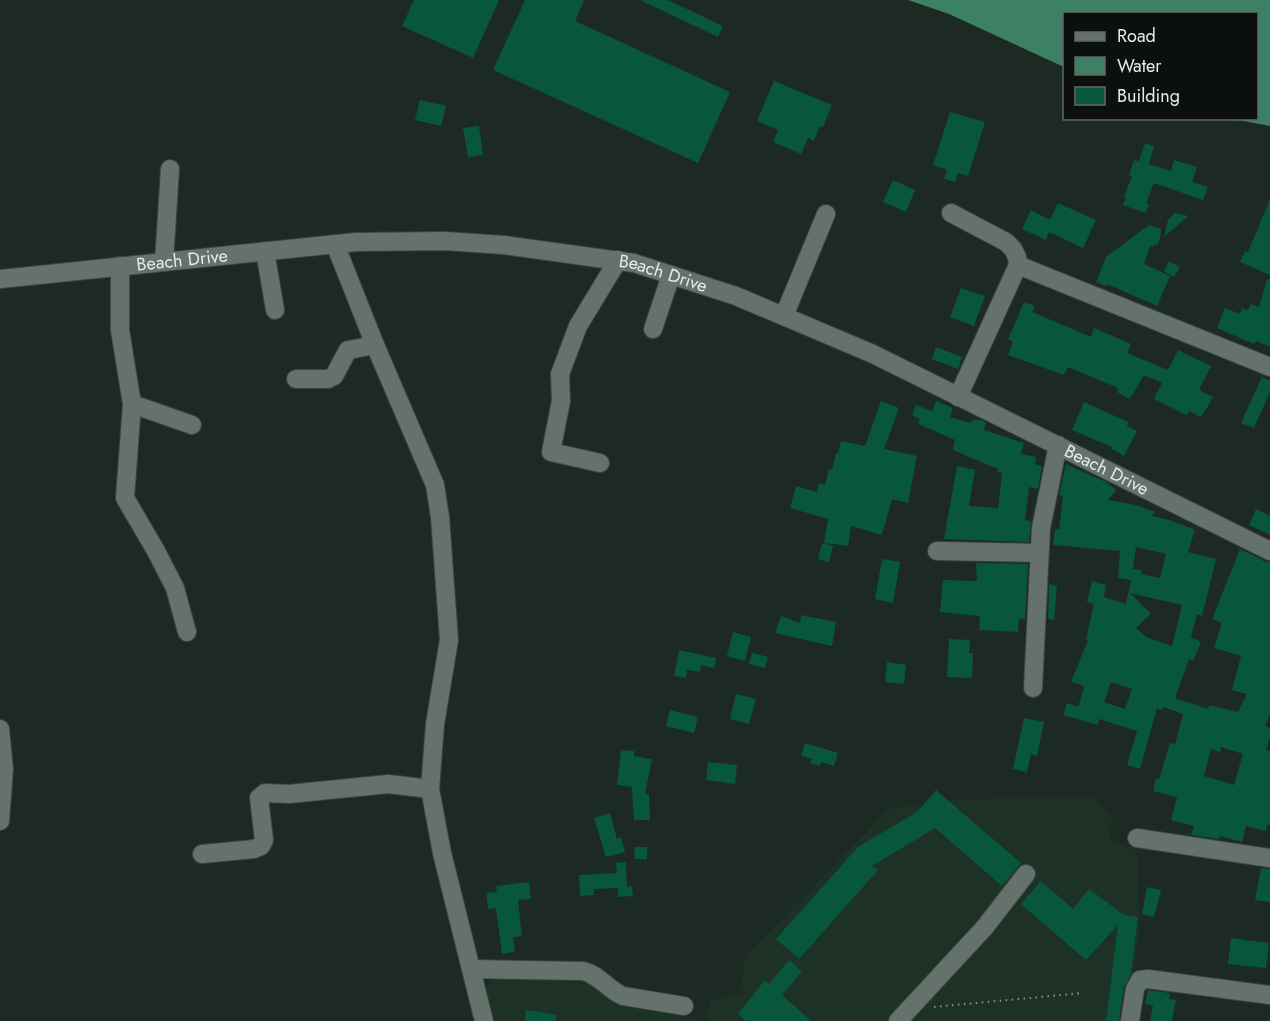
<svg xmlns="http://www.w3.org/2000/svg" width="1270" height="1021" viewBox="0 0 1270 1021" font-family="Jost,sans-serif">
  <style>
    .built { fill: #1d3127 }
    .water { fill: #3d8164 }
    .building { fill: #08573c; fill-rule: evenodd }
    .lines { fill: none; stroke-linecap: round; stroke-linejoin: round }
    .minor-casing { stroke: #3c4642; stroke-width: 20 }
    .path { stroke: #8a938f; stroke-width: 2; stroke-dasharray: 1.5 4.5; stroke-linecap: butt }
    .minor { stroke: #64726b; stroke-width: 18 }
    .labels { text-anchor: middle; stroke-width: 4.5; stroke-linejoin: round; paint-order: stroke }
    .street-label { font-size: 18px; fill: #e4ece8; stroke: #0b100e }
  </style>
  <rect width="100%" height="100%" fill="#1d2923"/>
  <!-- built -->
  <path class="built" d="M 1093,798 L 1113,819 L 1109,839 L 1137,850 L 1140,927 L 1126,1021 L 496,1021 L 485,987 L 503,974 L 593,985 L 608,998 L 705,1021 L 710,1001 L 740,994 L 745,956 L 889,809 L 957,799 Z"/>
  <!-- water -->
  <path class="water" d="M 908,0 L 1270,0 L 1270,126 L 1233,119 L 1256,118 L 1256,14 L 1064,14 L 1064,67 L 949,14 Z"/>
  <!-- building -->
  <path class="building" d="M 414,0 L 499,0 L 473,58 L 402,26 Z
    M 525,0 L 584,0 L 575,21 L 730,92 L 698,163 L 493,70 Z
    M 640,0 L 668,0 L 723,26 L 718,37 Z
    M 774,81 L 832,105 L 823,127 L 820,126 L 814,141 L 808,138 L 801,154 L 773,142 L 778,130 L 757,121 Z
    M 420,100 L 446,106 L 441,126 L 415,120 Z
    M 950,112 L 985,122 L 968,176 L 958,173 L 955,182 L 944,179 L 947,170 L 933,165 Z
    M 479,126 L 483,155 L 468,157 L 463,128 Z
    M 1145,143 L 1154,146 L 1149,164 L 1171,171 L 1174,160 L 1197,167 L 1192,182 L 1208,187 L 1203,200 L 1154,183 L 1146,203 L 1149,204 L 1146,213 L 1123,205 L 1126,198 L 1124,197 L 1132,176 L 1129,175 L 1134,160 L 1139,161 Z
    M 893,180 L 915,190 L 906,212 L 883,202 Z
    M 1270,199 L 1270,275 L 1240,262 L 1245,251 L 1248,252 Z
    M 1058,203 L 1096,220 L 1083,248 L 1049,232 L 1046,240 L 1022,229 L 1031,210 L 1050,220 Z
    M 1175,213 L 1188,216 L 1164,237 L 1168,220 Z
    M 1149,225 L 1161,229 L 1160,239 L 1158,244 L 1150,247 L 1144,264 L 1170,276 L 1157,306 L 1107,284 L 1106,286 L 1096,282 L 1106,257 Z
    M 1169,261 L 1180,267 L 1174,277 L 1164,272 Z
    M 1267,279 L 1270,279 L 1270,347 L 1256,341 L 1254,344 L 1217,328 L 1225,308 L 1240,314 L 1242,308 L 1248,310 L 1251,304 L 1259,307 Z
    M 961,288 L 985,296 L 974,326 L 950,317 Z
    M 1024,302 L 1035,306 L 1032,312 L 1091,337 L 1094,328 L 1131,344 L 1127,353 L 1168,370 L 1178,350 L 1211,366 L 1199,390 L 1213,397 L 1208,406 L 1201,417 L 1189,411 L 1187,415 L 1154,399 L 1162,383 L 1144,375 L 1130,399 L 1117,392 L 1118,388 L 1068,367 L 1064,375 L 1008,355 L 1013,342 L 1008,339 Z
    M 936,347 L 962,357 L 958,369 L 932,359 Z
    M 1262,377 L 1270,381 L 1270,392 L 1254,428 L 1241,423 Z
    M 881,401 L 899,408 L 884,449 L 917,456 L 908,503 L 892,499 L 882,535 L 851,526 L 848,546 L 824,543 L 828,519 L 790,508 L 796,486 L 817,492 L 819,483 L 825,485 L 829,469 L 832,470 L 836,453 L 838,454 L 841,441 L 865,446 Z
    M 936,401 L 953,408 L 950,417 L 970,423 L 974,419 L 984,421 L 986,423 L 984,430 L 1024,443 L 1021,454 L 1036,457 L 1035,464 L 1042,466 L 1038,489 L 1029,487 L 1025,520 L 1031,521 L 1029,542 L 944,539 L 957,466 L 975,470 L 969,506 L 998,508 L 1002,473 L 997,472 L 998,469 L 953,450 L 955,440 L 918,424 L 920,419 L 912,415 L 916,405 L 932,411 Z
    M 1084,402 L 1128,422 L 1127,426 L 1137,431 L 1124,456 L 1112,449 L 1112,447 L 1072,430 Z
    M 1066,464 L 1106,482 L 1116,490 L 1108,500 L 1136,505 L 1155,512 L 1152,516 L 1169,520 L 1195,530 L 1188,552 L 1216,559 L 1202,616 L 1197,614 L 1191,637 L 1201,642 L 1193,661 L 1189,659 L 1175,698 L 1208,709 L 1209,705 L 1238,712 L 1247,694 L 1232,690 L 1241,656 L 1214,648 L 1222,623 L 1212,619 L 1240,549 L 1263,560 L 1262,561 L 1270,562 L 1270,715 L 1265,726 L 1270,728 L 1270,738 L 1266,750 L 1270,751 L 1270,825 L 1267,825 L 1266,831 L 1246,826 L 1242,842 L 1220,836 L 1219,839 L 1191,835 L 1194,826 L 1171,820 L 1177,797 L 1153,791 L 1156,778 L 1159,779 L 1170,743 L 1175,744 L 1183,714 L 1163,707 L 1162,710 L 1157,708 L 1140,769 L 1127,765 L 1137,731 L 1099,719 L 1098,725 L 1063,715 L 1067,703 L 1078,707 L 1084,688 L 1083,685 L 1071,682 L 1088,640 L 1086,639 L 1094,604 L 1087,602 L 1092,581 L 1106,585 L 1104,596 L 1106,598 L 1126,604 L 1131,580 L 1118,578 L 1120,551 L 1053,545 L 1055,529 L 1059,530 L 1063,496 L 1059,495 ZM 1136,547 L 1166,554 L 1160,578 L 1141,574 L 1142,570 L 1133,569 ZM 1130,593 L 1182,605 L 1172,646 L 1146,637 L 1136,628 L 1151,614 ZM 1111,682 L 1132,689 L 1125,709 L 1104,702 ZM 1221,747 L 1243,754 L 1234,785 L 1204,776 L 1211,749 L 1220,752 Z
    M 1256,509 L 1270,516 L 1270,535 L 1249,525 Z
    M 822,543 L 833,546 L 829,562 L 818,559 Z
    M 882,559 L 900,562 L 893,603 L 875,599 Z
    M 976,563 L 1028,564 L 1025,619 L 1019,618 L 1018,632 L 979,630 L 980,616 L 940,612 L 943,580 L 977,581 Z
    M 1049,584 L 1057,586 L 1054,620 L 1048,619 Z
    M 801,615 L 836,622 L 832,646 L 775,633 L 781,616 L 800,623 Z
    M 733,632 L 751,637 L 745,661 L 727,656 Z
    M 949,639 L 970,640 L 969,653 L 973,653 L 972,678 L 947,677 Z
    M 679,650 L 716,658 L 714,668 L 701,665 L 700,672 L 687,670 L 686,678 L 674,676 Z
    M 752,653 L 768,657 L 765,668 L 749,664 Z
    M 887,662 L 906,665 L 904,684 L 885,682 Z
    M 736,694 L 756,699 L 749,724 L 730,719 Z
    M 670,710 L 698,717 L 694,733 L 666,726 Z
    M 1024,718 L 1044,722 L 1037,756 L 1031,754 L 1027,772 L 1013,769 Z
    M 805,743 L 838,753 L 834,766 L 821,762 L 820,766 L 810,763 L 812,759 L 801,756 Z
    M 621,750 L 634,751 L 634,756 L 652,759 L 645,794 L 649,794 L 650,820 L 634,820 L 632,787 L 617,785 Z
    M 708,762 L 737,765 L 735,784 L 706,780 Z
    M 936,790 L 1021,863 L 1002,886 L 935,828 L 872,866 L 878,870 L 799,959 L 776,939 L 858,847 L 917,812 Z
    M 610,813 L 617,839 L 621,837 L 625,852 L 606,857 L 594,818 Z
    M 634,847 L 647,847 L 647,859 L 635,859 Z
    M 626,862 L 627,887 L 632,886 L 633,896 L 618,897 L 618,888 L 594,889 L 594,895 L 580,896 L 579,875 L 617,873 L 616,863 Z
    M 1261,868 L 1270,869 L 1270,902 L 1255,900 Z
    M 1041,881 L 1073,909 L 1089,889 L 1124,915 L 1138,917 L 1131,974 L 1124,987 L 1119,1021 L 1106,1021 L 1118,925 L 1086,960 L 1021,904 Z
    M 529,882 L 531,899 L 518,900 L 522,936 L 513,937 L 515,952 L 502,954 L 496,908 L 488,909 L 486,893 L 497,892 L 496,886 Z
    M 1147,887 L 1161,890 L 1154,917 L 1142,914 Z
    M 1231,938 L 1269,943 L 1266,968 L 1228,964 Z
    M 789,960 L 802,971 L 782,995 L 811,1021 L 746,1021 L 738,1014 L 765,980 L 769,984 Z
    M 1148,990 L 1170,993 L 1169,999 L 1176,1000 L 1172,1021 L 1150,1021 L 1153,1006 L 1145,1004 Z
    M 526,1010 L 556,1015 L 556,1021 L 525,1021 Z"/>
  <g class="lines">
    <defs>
      <g id="minor">
        <path d="M 951,213 L 1006,242 L 1013,249 L 1017,257 L 1018,265 L 958,397"/>
        <path d="M 335,244 L 375,345 L 435,485 L 440,517 L 449,640 L 435,724 L 430,789 L 442,853 L 484,1021"/>
        <path d="M 265,251 L 275,310"/>
        <path d="M 164,262 L 170,169"/>
        <path d="M 1018,265 L 1270,367"/>
        <path d="M 120,266 L 120,330 L 132,404 L 125,498 L 156,551 L 175,588 L 187,632"/>
        <path id="s1" d="M 0,279 L 356,242 L 445,241 L 504,245 L 634,263 L 736,296 L 873,354 L 1270,551"/>
        <path d="M 784,316 L 826,214"/>
        <path d="M 653,329 L 671,275"/>
        <path d="M 296,379 L 328,379 L 334,376 L 348,350 L 375,345"/>
        <path d="M 132,404 L 192,425"/>
        <path d="M 600,463 L 551,452 L 561,401 L 560,374 L 578,326 L 618,260"/>
        <path d="M 937,551 L 1039,553"/>
        <path d="M 1033,688 L 1041,528 L 1058,445"/>
        <path d="M 0,729 L 4,769 L 0,821"/>
        <path d="M 1137,838 L 1270,858"/>
        <path d="M 202,854 L 254,849 L 261,846 L 264,840 L 259,798 L 265,793 L 289,794 L 388,784 L 430,789"/>
        <path d="M 471,969 L 583,971 C 600,975 608,990 623,996 L 684,1006"/>
        <path d="M 898,1021 L 985,927 L 1026,874"/>
        <path d="M 1130,1021 L 1135,989 L 1140,980 L 1148,979 L 1270,995"/>
      </g>
    </defs>
    <!-- minor casing -->
    <use href="#minor" class="minor-casing"/>
    <!-- path -->
    <path class="path" d="M 934,1007 L 1082,993"/>
    <!-- minor -->
    <use href="#minor" class="minor"/>
  </g>
  <g class="labels">
    <!-- street labels -->
    <g class="street-label">
      <text dy="6" stroke="none"><textPath href="#s1" startOffset="183">Beach Drive</textPath></text>
      <text dy="6" stroke="none"><textPath href="#s1" startOffset="668">Beach Drive</textPath></text>
      <text dy="6" stroke="none"><textPath href="#s1" startOffset="1154">Beach Drive</textPath></text>
    </g>
  </g>
  <!-- legend -->
  <rect x="1063" y="12" width="195" height="108" fill="#0b100e" stroke="#626865" stroke-width="1.5"/>
  <rect x="1075" y="32" width="30" height="9" fill="#64726b" stroke="#626865" stroke-width="1.5"/>
  <text x="1117" y="42" font-size="18" fill="#e4ece8">Road</text>
  <rect x="1075" y="57" width="30" height="18" fill="#3d8164" stroke="#626865" stroke-width="1.5"/>
  <text x="1117" y="72" font-size="18" fill="#e4ece8">Water</text>
  <rect x="1075" y="87" width="30" height="18" fill="#08573c" stroke="#626865" stroke-width="1.5"/>
  <text x="1117" y="102" font-size="18" fill="#e4ece8">Building</text>
</svg>
